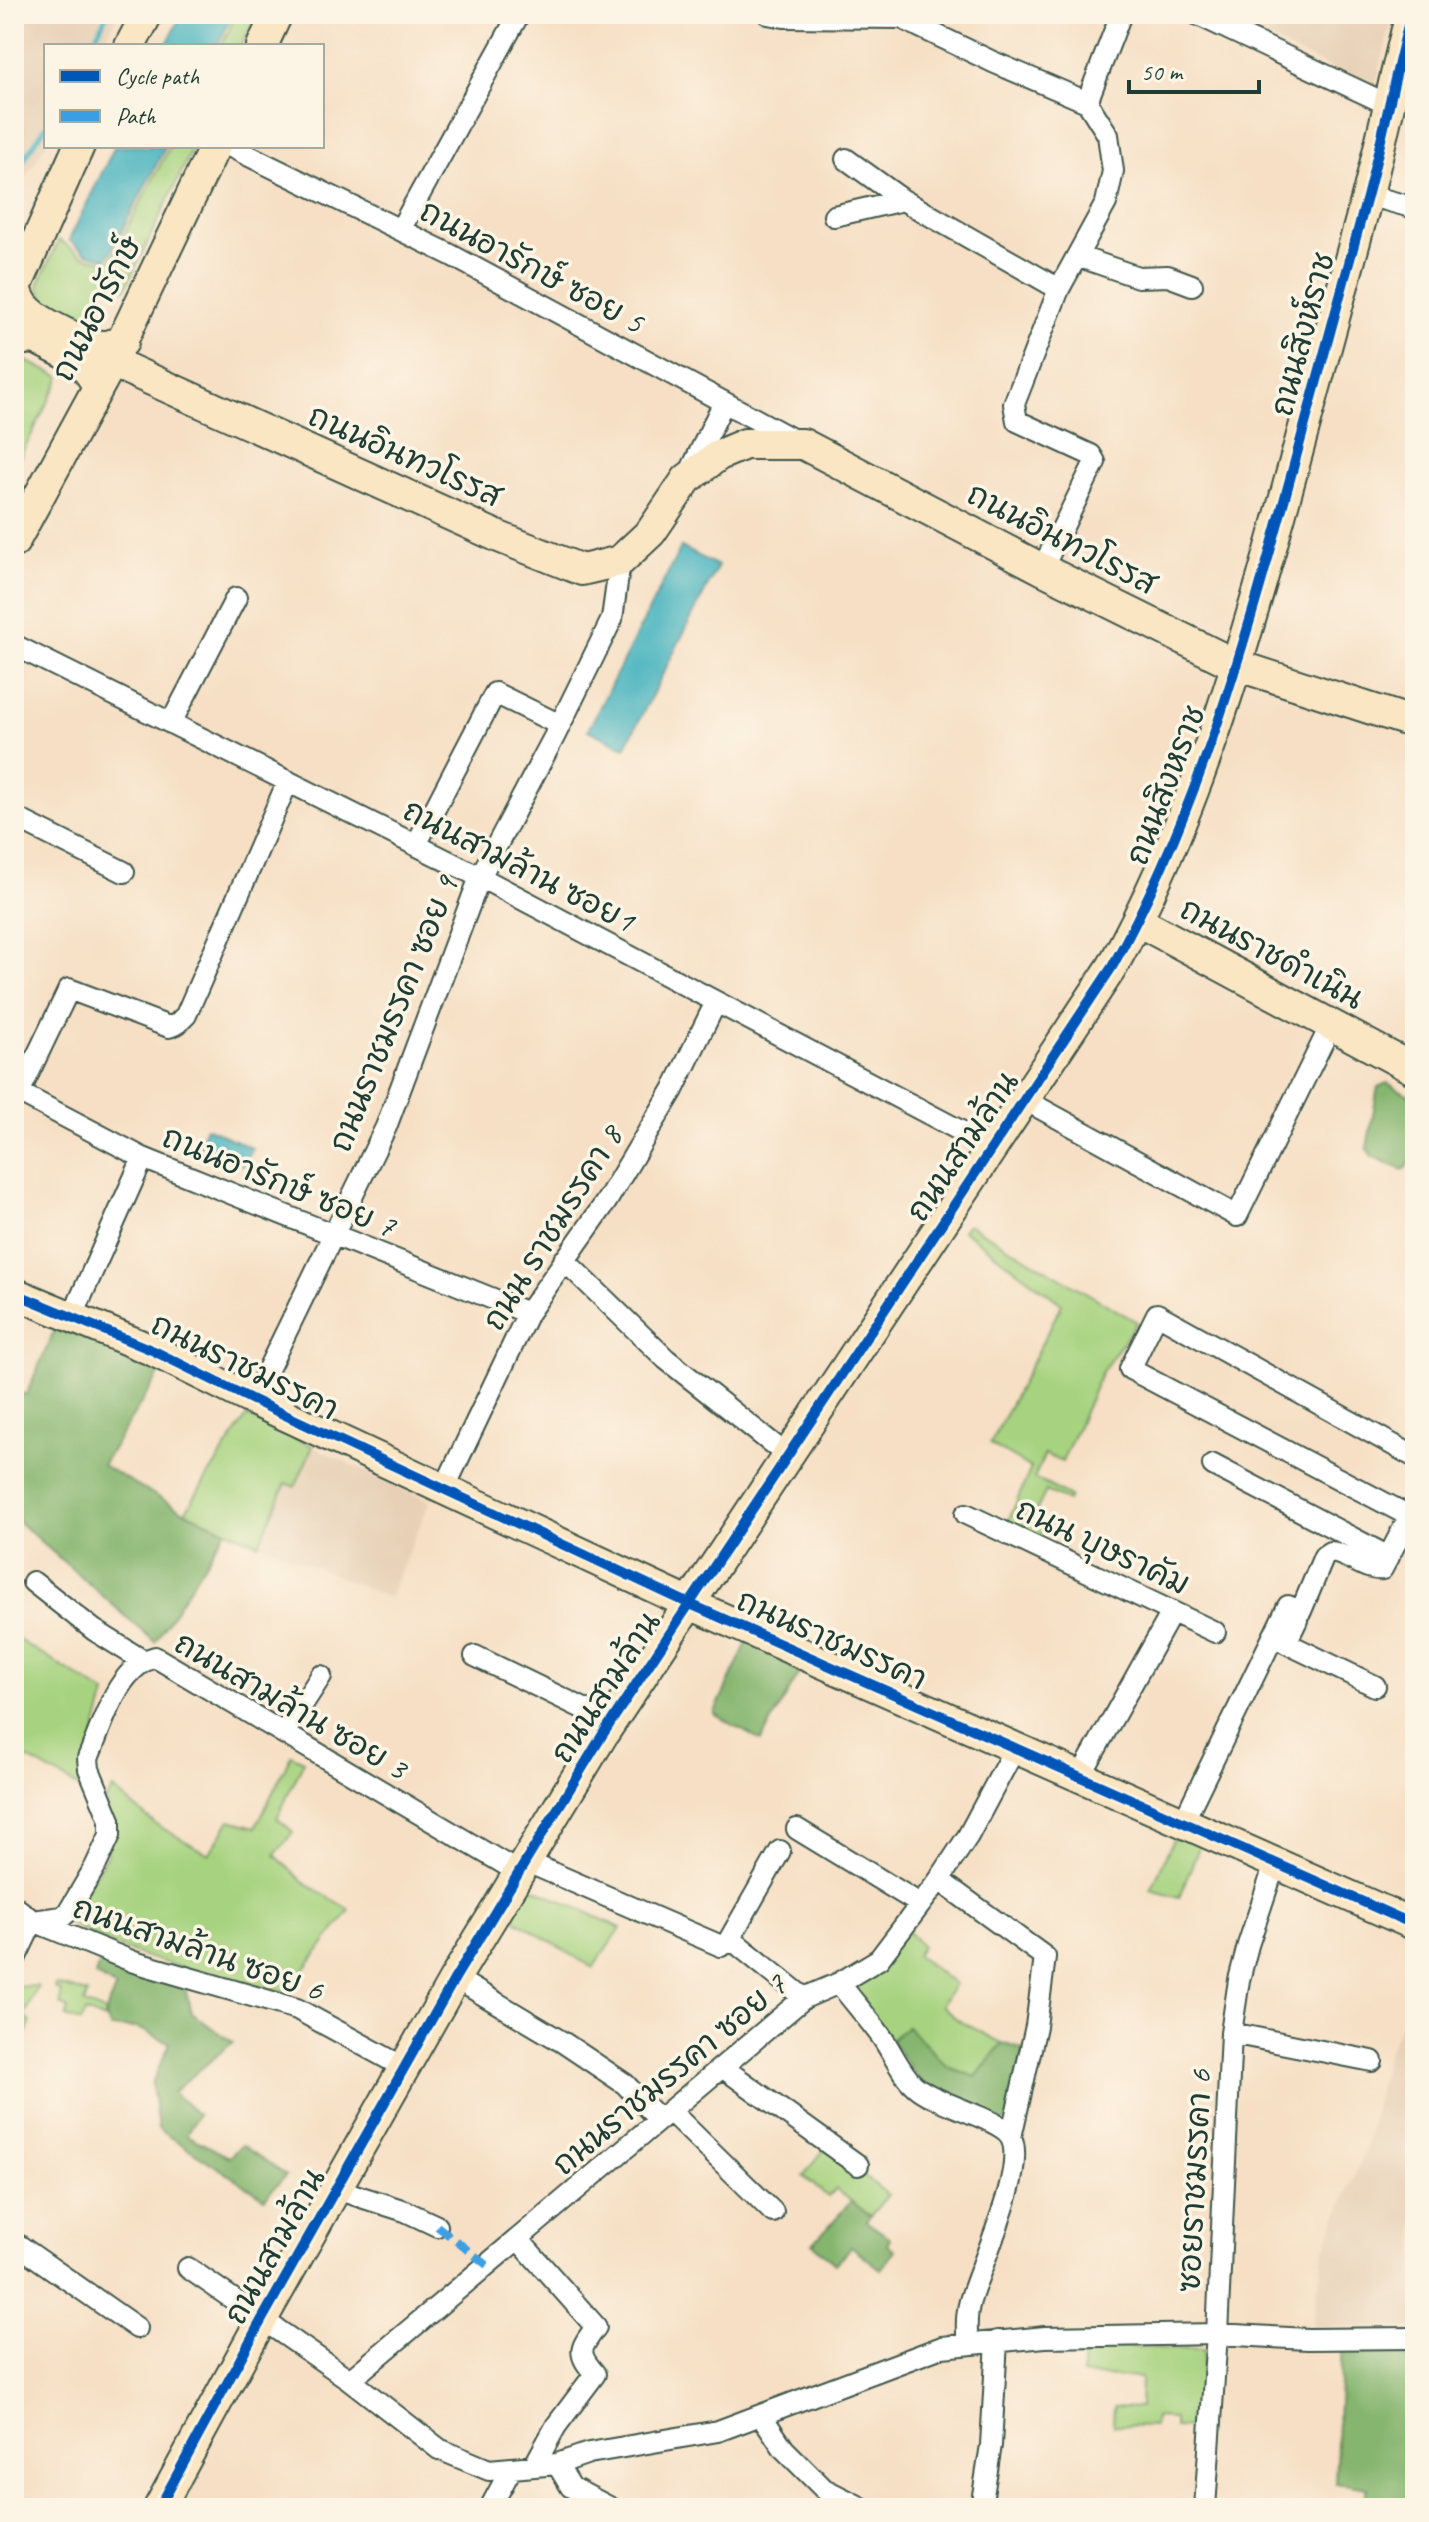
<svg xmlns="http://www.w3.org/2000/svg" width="1429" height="2522" viewBox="0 0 1429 2522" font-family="Caveat,'Playpen Sans Thai',sans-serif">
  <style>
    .built { fill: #e7d0b6 }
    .green { fill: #a7d380; stroke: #63885a; stroke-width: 2 }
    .forest { fill: #85b56e; stroke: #527951; stroke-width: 2 }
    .water { fill: #44b2bf; stroke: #32787a; stroke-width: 2 }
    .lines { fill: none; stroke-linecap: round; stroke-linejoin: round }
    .stream { stroke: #44b2bf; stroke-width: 5 }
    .street-casing { stroke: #3f554a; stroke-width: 24 }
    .secondary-casing { stroke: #3f554a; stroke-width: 34 }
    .street { stroke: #fff; stroke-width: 20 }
    .secondary { stroke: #fbe6c4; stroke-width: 30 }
    .quiet { stroke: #3c9ee2; stroke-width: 8; stroke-dasharray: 16 8; stroke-linecap: butt }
    .cycleway-casing { stroke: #fcf5e5; stroke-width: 15 }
    .cycleway { stroke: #0057b8; stroke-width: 10 }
    .labels { text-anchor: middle; stroke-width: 7; stroke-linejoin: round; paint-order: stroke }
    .street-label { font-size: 32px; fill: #1f3d34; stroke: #fcf5e5 }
  </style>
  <rect width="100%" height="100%" fill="#fcf5e5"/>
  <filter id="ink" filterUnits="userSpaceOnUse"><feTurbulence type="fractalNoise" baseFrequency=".0125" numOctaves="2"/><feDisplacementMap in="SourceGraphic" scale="16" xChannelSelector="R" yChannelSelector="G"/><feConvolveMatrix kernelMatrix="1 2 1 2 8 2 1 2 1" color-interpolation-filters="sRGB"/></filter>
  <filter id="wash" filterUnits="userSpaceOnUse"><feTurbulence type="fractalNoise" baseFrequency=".006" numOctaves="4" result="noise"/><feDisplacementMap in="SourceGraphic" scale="32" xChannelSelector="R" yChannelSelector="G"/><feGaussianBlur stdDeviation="1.8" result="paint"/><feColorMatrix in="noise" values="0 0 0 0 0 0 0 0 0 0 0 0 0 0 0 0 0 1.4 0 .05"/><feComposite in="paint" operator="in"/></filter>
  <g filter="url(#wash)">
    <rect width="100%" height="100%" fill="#f6dfc4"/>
    <!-- built -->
    <path class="built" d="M 14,14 L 118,14 L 101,46 L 46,46 L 46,144 L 14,195 Z
      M 1218,14 L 1394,14 L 1374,90 Z
      M 247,1416 L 430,1501 L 389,1598 L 185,1512 Z
      M 1415,1995 L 1415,2328 L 1312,2326 L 1324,2249 L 1365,2148 L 1387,2052 Z"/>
    <!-- green -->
    <path class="green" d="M 237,14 L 257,14 L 241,46 L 221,46 Z
      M 170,146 L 194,146 L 125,289 L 107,280 L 84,323 C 69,314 41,305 38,285 L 59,240 L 83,256 L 109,263 Z
      M 17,357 L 61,377 L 14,469 L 14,359 Z
      M 968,1224 L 1137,1322 L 1101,1373 L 1062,1462 L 1045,1454 L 1034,1478 L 1070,1497 L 1068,1501 L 1046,1491 L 1031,1521 L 1048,1530 L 1036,1536 L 1008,1522 L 1031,1468 L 990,1444 L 1062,1304 L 963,1230 Z
      M 247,1416 L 313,1446 L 295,1487 L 286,1483 L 259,1544 L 185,1512 Z
      M 14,1637 L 106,1694 L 80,1788 L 14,1751 Z
      M 291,1755 L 304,1761 L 277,1818 L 293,1832 L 275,1855 L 303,1882 L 350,1910 L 286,1993 C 214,1975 130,1961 67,1921 L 107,1854 L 106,1799 L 113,1789 L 155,1824 L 209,1854 L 230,1820 L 256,1827 Z
      M 1177,1830 L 1201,1842 L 1179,1898 L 1151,1890 Z
      M 529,1886 L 621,1928 L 593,1968 L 511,1917 Z
      M 906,1930 L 922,1946 L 916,1955 L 955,1985 L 941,2005 L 958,2020 L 1002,2043 L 976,2077 L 948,2067 L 907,2026 L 891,2040 L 851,1991 Z
      M 55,1985 L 88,1993 L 84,2004 L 105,2012 L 105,2020 L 86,2012 L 80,2022 L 66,2017 L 68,2009 L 60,2005 L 61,1992 L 55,1989 Z
      M 18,1986 L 38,1986 L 24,2016 L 31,2022 L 15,2059 L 14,1995 Z
      M 827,2146 L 888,2195 L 870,2216 L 836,2189 L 828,2197 L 803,2176 Z
      M 1083,2345 L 1204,2350 L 1200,2428 L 1174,2427 L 1174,2418 L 1155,2417 L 1154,2426 L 1113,2425 L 1114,2407 L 1140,2408 L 1141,2378 L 1082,2375 Z"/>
    <!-- forest -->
    <path class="forest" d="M 1387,1083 L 1415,1098 C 1415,1118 1424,1159 1402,1170 L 1372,1156 L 1367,1148 L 1378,1087 Z
      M 58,1322 L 164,1367 L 102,1465 L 185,1512 L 226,1530 L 155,1642 L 14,1518 L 14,1390 L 26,1395 Z
      M 750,1636 L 805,1663 L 761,1741 L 714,1714 Z
      M 105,1954 L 183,1979 L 191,2013 L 233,2042 L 173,2092 L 198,2115 L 186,2135 L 229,2157 L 242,2145 L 286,2175 L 265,2198 L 158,2129 L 152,2083 L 170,2043 L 138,2028 L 111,2028 C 101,2014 109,2003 116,1988 L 95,1975 Z
      M 907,2026 L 948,2067 L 976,2077 L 1002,2043 L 1024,2050 L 1007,2119 L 1003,2122 L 920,2081 L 891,2041 Z
      M 851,2201 L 870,2216 L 866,2221 L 890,2238 L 887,2245 L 895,2251 L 881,2269 L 851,2246 L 835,2264 L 813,2244 Z
      M 1342,2343 L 1406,2349 L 1415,2382 L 1415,2508 L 1363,2508 L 1368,2488 L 1335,2483 Z"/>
    <!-- water -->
    <path class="water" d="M 182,14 L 233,14 L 217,46 L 166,46 Z
      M 115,146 L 166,146 L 107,259 L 86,253 L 69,240 Z
      M 681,547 L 718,566 L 625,748 L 588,730 Z
      M 206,1127 L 252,1148 L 244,1166 L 198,1144 Z"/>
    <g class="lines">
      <!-- stream -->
      <path class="stream" d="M 91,46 L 107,14
        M 14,174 L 46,126"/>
    </g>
  </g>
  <g filter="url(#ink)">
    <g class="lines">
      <defs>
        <path id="street" d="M 768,14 L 784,17 L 901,18 L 993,62 L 1087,102
          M 1196,14 L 1389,105
          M 229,146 L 449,254 L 796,441
          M 846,159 L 903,200
          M 1367,195 L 1415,208
          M 834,216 L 903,200 L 1059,289
          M 400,230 L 519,14
          M 1077,256 L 1138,277 L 1168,276 L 1192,285
          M 689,474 L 724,402
          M 1042,569 L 1095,462 L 1091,455 L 1017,421 L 1014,404 L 1059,289 L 1106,203 L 1113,171 L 1108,135 L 1087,102 L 1121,14
          M 14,645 L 480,877 L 993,1148
          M 171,723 L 236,598
          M 14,817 L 124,872
          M 416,845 L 495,693 L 560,725
          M 14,1090 L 143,1158 L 528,1313
          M 19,1093 L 69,989 L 169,1027 L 177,1024 L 186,1015 L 288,781
          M 1025,1100 L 1237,1216 L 1331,1025
          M 564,1260 L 666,1359 L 788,1456
          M 73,1315 L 143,1158
          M 253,1400 L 386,1127 L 480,877 L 554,737 L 612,619 L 620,561
          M 1415,1457 L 1157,1314 L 1130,1369 L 1415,1519
          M 1213,1465 L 1389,1557
          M 444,1489 L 528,1313 L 606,1202 L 673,1090 L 716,1002
          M 966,1514 L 1215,1632
          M 33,1582 L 94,1630 L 142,1660
          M 1297,1620 L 1286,1643 L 1375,1686
          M 475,1656 L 611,1722
          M 284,1733 L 321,1676
          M 1080,1777 L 1172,1612
          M 1183,1822 L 1288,1606 L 1301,1611 L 1324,1556 L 1330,1552 C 1348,1553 1364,1571 1382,1569 L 1415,1506
          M 797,1829 L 920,1904
          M 525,1861 L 721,1946 L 728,1942 L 737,1944 L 804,1998
          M 939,1880 L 1045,1957 L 1036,2026 L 1011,2137
          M 14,1906 L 33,1921 L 134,1962 L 297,2009 L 405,2068
          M 33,1921 L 62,1917 L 69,1911 L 95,1867 L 110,1835 L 110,1820 L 89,1769 L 88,1758 C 103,1725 116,1668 155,1657 L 518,1872
          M 728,1942 L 780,1851
          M 14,1961 L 33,1921
          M 455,1978 L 564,2043 L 625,2084 L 659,2120
          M 839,1983 C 853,2001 868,2018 881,2036 C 892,2051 901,2074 915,2086 C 936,2105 1001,2118 1011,2137 C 1027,2170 980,2265 970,2301 C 966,2315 966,2328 968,2343
          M 1231,2033 L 1372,2061
          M 722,2067 L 858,2165
          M 670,2111 L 773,2212
          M 336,2189 L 405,2211 L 437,2226
          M 518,2239 L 596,2327 C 580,2349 576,2352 595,2374 L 556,2426 L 534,2466
          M 14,2242 L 137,2328
          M 188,2268 L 350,2380 L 439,2449 L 489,2470 L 557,2464 L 589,2453 L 718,2431 L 942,2347 L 1045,2337 L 1217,2334 L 1308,2339 L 1415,2338
          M 350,2380 L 804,1998 L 839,1983 L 879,1959 L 939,1880 L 968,1836 L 1015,1748
          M 761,2415 L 784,2449 L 824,2489 L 862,2508
          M 557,2464 L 571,2487 L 611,2508
          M 490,2508 L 511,2469
          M 981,2508 L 991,2445 L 997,2341
          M 1205,2508 L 1217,2334 L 1231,2033 L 1239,1980 L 1248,1945 L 1275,1864"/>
        <path id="secondary" d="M 130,46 L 147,14
          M 262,46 L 277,14
          M 16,288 C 19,297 21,304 28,310 C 39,322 87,346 103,346 C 109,346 117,343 123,342
          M 14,292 L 79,146
          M 14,340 L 35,338 L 82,362 L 98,385
          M 112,362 L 499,537 L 582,570 L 620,561 L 651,532 L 687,479 L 719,455 L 745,444 L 803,444 L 1042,569 L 1236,665 L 1415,723
          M 14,542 L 112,362 L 215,146
          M 1138,921 L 1415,1070
          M 14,1293 L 154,1351 L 253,1400 L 690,1604 L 1415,1925
          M 159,2508 L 261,2321 L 455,1978 L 603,1734 L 1112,967 C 1193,822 1240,661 1284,501 C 1311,400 1340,298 1367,197 C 1383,136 1395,74 1411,14"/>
      </defs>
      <!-- street casing -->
      <use href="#street" class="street-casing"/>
      <!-- secondary casing -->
      <use href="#secondary" class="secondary-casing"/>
      <!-- street -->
      <use href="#street" class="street"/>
      <!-- secondary -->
      <use href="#secondary" class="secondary"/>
      <!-- quiet -->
      <path class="quiet" d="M 437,2226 L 487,2265"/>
      <defs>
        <path id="cycleway" d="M 14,1293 L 154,1351 L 253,1400 L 690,1604 L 1415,1925
          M 159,2508 L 261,2321 L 455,1978 L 603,1734 L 1112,967 C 1193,822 1240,661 1284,501 C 1311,400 1340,298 1367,197 C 1383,136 1395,74 1411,14"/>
      </defs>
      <!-- cycleway casing -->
      <use href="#cycleway" class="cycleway-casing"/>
      <!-- cycleway -->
      <use href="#cycleway" class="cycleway"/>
    </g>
  </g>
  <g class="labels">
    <!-- street labels -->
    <g class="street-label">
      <text transform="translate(532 266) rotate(28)" y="11">ถนนอารักษ์ ซอย 5</text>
      <text transform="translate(96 308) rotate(-63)" y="11">ถนนอารักษ์</text>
      <text transform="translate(1302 334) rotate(-75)" y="11">ถนนสิงห์ราช</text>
      <text transform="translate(405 455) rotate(24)" y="11">ถนนอินทวโรรส</text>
      <text transform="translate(1062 538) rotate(27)" y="11">ถนนอินทวโรรส</text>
      <text transform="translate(1165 785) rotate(-69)" y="11">ถนนสิงหราช</text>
      <text transform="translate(519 865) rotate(27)" y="11">ถนนสามล้าน ซอย1</text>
      <text transform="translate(1272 953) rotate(28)" y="11">ถนนราชดำเนิน</text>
      <text transform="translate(393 1014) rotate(-68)" y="11">ถนนราชมรรคา ซอย 9</text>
      <text transform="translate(962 1146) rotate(-56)" y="11">ถนนสามล้าน</text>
      <text transform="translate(279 1181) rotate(22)" y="11">ถนนอารักษ์ ซอย 7</text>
      <text transform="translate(552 1228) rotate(-58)" y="11">ถนน ราชมรรคา 8</text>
      <text transform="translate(245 1366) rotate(26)" y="11">ถนนราชมรรคา</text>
      <text transform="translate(1103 1546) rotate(25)" y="11">ถนน บุษราคัม</text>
      <text transform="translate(832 1639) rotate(24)" y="11">ถนนราชมรรคา</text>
      <text transform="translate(605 1687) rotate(-57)" y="11">ถนนสามล้าน</text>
      <text transform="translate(291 1705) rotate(30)" y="11">ถนนสามล้าน ซอย 3</text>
      <text transform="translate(198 1948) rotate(19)" y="11">ถนนสามล้าน ซอย 6</text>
      <text transform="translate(669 2074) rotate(-40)" y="11">ถนนราชมรรคา ซอย 7</text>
      <text transform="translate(1194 2181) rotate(-87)" y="11">ซอยราชมรรคา 6</text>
      <text transform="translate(274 2246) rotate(-61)" y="11">ถนนสามล้าน</text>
    </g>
  </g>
  <!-- margin -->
  <rect width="1429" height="2522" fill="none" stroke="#fcf5e5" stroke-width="48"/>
  <!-- legend -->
  <rect x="44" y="44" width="280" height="104" fill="#fcf5e5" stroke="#a4ab9e" stroke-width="2"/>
  <rect x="60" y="70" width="40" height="12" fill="#0057b8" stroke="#a4ab9e" stroke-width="2"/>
  <text x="116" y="84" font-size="24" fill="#1f3d34">Cycle path</text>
  <rect x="60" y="110" width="40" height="12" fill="#3c9ee2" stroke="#a4ab9e" stroke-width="2"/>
  <text x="116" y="124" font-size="24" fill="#1f3d34">Path</text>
  <!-- scale -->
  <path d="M1129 80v12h130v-12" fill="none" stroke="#1f3d34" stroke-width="4"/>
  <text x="1141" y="80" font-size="24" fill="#1f3d34" stroke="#fcf5e5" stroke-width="6" paint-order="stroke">50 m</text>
</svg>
